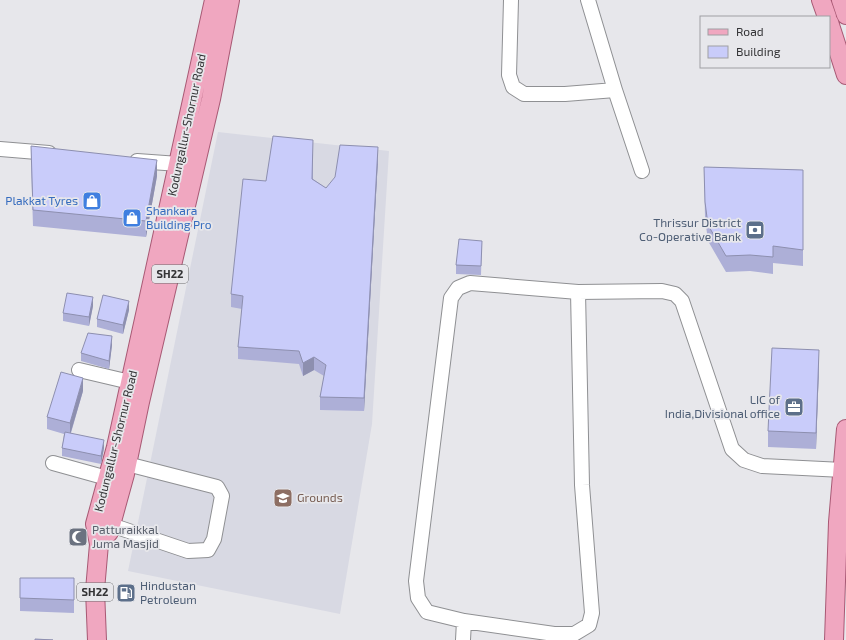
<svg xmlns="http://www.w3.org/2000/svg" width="846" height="640" viewBox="0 0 846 640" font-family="'Exo 2',sans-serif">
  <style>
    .built { fill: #d8d9e3 }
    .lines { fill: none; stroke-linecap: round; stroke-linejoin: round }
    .minor-casing { stroke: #8f9093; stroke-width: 16 }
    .major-casing { stroke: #a85974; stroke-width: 20 }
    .minor { stroke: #fff; stroke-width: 14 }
    .major { stroke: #f0a7c0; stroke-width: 18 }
    .wall { fill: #adafd7 }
    .shaded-wall { fill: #8d8faf }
    .building { fill: #c9ccfa; stroke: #8d8faf }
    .labels { text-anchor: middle; stroke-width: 3.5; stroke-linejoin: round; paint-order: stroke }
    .shield { fill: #e7e7eb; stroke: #6a6a6c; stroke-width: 1 }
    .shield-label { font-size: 11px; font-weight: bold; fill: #343436 }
    .street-label { font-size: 12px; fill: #343436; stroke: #e7e7eb }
    .shop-label { font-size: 12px; fill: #366cbe; stroke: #e7e7eb; text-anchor: end }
    .service-label { font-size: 12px; fill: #4e5e75; stroke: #e7e7eb; text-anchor: end }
    .education-label { font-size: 12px; fill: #785e54; stroke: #e7e7eb; text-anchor: start }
    .worship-label { font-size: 12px; fill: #5b616d; stroke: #e7e7eb; text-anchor: start }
  </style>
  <rect width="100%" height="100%" fill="#e7e7eb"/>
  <!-- built -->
  <path class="built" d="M 218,132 L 389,151 L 372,424 L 340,614 L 128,571 Z"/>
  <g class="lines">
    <defs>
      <path id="minor" d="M 511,0 L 509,75 L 513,87 L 524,94 L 565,94 L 615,90 L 588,0
        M 615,90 L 642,171
        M 0,149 L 49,153
        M 137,161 L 179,164
        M 79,370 L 130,382
        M 53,463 L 107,478
        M 111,525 L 188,551 L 208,550 L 214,539 L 222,496 L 217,487 L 127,464
        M 464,621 L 427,612 L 418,598 L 416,581 L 451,298 L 458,288 L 470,283 L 578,292
        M 463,640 L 464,621 L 554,634 L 574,634 L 589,625 L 592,613 L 582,485 L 578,292 L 662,291 L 675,294 L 682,301 L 732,449 L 744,460 L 762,466 L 843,470"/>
      <path id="major" d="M 821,0 L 827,17
        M 841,0 L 846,15
        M 829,22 L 846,75
        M 99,544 L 109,532 L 125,474 L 140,402 L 211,99 L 230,0
        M 97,640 L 95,590 L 99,544 L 95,524 L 116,447 L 214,0
        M 834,640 L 838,522 L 846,429"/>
    </defs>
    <!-- minor casing -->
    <use href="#minor" class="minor-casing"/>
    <!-- major casing -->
    <use href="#major" class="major-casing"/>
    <!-- minor -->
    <use href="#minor" class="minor"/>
    <!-- major -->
    <use href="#major" class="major"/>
  </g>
  <!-- wall -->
  <path class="wall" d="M 31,146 L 157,176 L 146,237 L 33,226 L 31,162 Z
    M 313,153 L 313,179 L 326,188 L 378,159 L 364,411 L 320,410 L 320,397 L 324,376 L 314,370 L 303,376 L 299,364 L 238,359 L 238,347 L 242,309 L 231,307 L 231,294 Z
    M 704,167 L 803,170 L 803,266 L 773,263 L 773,274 L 750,271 L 726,272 L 708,241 L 705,218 Z
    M 482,241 L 481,275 L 456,274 L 456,265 Z
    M 93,306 L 89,326 L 63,321 L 63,313 Z
    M 129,310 L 123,334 L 97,327 L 97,319 Z
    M 112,345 L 109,369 L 81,361 L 81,353 Z
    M 819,366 L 816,449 L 768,447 L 768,431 Z
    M 83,391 L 71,433 L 104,448 L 101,464 L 62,456 L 62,448 L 64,434 L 47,429 L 47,417 Z
    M 20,578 L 74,578 L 74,613 L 20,611 Z"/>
  <!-- shaded-wall -->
  <path class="shaded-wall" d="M 378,147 L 378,159 L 364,411 L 364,398 Z
    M 157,160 L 157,176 L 146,237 L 146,221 Z
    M 93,297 L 93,306 L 89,326 L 89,317 Z
    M 129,301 L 129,310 L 123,334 L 123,325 Z
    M 112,336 L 112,345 L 109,369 L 109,361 Z
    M 819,350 L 819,366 L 816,449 L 816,433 Z
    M 314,357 L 314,370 L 303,376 L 303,363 Z
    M 83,378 L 83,391 L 70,435 L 70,423 Z
    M 104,440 L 104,448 L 101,464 L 101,456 Z"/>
  <!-- building -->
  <path class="building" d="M 273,136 L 313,140 L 312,179 L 326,188 L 335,177 L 340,145 L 378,147 L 364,398 L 320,397 L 326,365 L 314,357 L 303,363 L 299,351 L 238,347 L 243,296 L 231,294 L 243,179 L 266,181 Z
    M 31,146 L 157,160 L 146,221 L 33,210 Z
    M 704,167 L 803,170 L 803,250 L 773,246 L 773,257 L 750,255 L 726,256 L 708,225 L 705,202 Z
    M 459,239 L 482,241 L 481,266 L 456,265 Z
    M 67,293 L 93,297 L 89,317 L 63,313 Z
    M 103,295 L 129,301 L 123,325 L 97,319 Z
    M 88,333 L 112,336 L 109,361 L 81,353 Z
    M 772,348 L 819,350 L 816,433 L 768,431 Z
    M 61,372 L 83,378 L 70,423 L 47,417 Z
    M 65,432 L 104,440 L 101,456 L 62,448 Z
    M 20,578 L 74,578 L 74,600 L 20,598 Z
    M 35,639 L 53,640 L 35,640 Z"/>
  <!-- icons -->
  <defs>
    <symbol id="shop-square" viewBox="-11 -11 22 22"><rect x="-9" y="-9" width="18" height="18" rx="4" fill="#3f7fe0" stroke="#e7e7eb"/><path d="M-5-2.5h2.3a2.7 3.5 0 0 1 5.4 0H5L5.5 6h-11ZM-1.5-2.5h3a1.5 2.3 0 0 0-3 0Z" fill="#fff"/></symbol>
    <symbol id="bank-square" viewBox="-11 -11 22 22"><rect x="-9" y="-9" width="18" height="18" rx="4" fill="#5c6f8a" stroke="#e7e7eb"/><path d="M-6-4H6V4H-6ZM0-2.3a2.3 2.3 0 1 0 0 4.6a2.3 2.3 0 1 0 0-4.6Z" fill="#fff"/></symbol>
    <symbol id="office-square" viewBox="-11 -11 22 22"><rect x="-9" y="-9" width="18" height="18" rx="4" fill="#5c6f8a" stroke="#e7e7eb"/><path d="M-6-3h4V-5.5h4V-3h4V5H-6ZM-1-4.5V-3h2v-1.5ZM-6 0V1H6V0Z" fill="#fff"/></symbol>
    <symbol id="school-square" viewBox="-11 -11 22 22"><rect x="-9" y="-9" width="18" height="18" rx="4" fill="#8d6e63" stroke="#e7e7eb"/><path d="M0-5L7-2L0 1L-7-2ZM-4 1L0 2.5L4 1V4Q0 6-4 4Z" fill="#fff"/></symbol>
    <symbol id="mosque-square" viewBox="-11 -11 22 22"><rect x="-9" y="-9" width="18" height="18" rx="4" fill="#6b7280" stroke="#e7e7eb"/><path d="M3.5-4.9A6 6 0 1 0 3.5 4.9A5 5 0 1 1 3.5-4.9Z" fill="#fff"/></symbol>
    <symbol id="fuel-square" viewBox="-11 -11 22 22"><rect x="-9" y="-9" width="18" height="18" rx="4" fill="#5c6f8a" stroke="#e7e7eb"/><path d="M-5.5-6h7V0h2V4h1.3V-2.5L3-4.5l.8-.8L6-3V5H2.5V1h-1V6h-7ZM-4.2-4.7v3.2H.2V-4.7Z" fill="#fff"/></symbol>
  </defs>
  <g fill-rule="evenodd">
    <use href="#shop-square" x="81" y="190" width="22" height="22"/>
    <use href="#shop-square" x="121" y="207" width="22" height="22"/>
    <use href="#bank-square" x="744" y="219" width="22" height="22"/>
    <use href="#office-square" x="783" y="396" width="22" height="22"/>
    <use href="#school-square" x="272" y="487" width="22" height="22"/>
    <use href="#mosque-square" x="67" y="526" width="22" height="22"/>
    <use href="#fuel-square" x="115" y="582" width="22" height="22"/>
  </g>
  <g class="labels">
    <!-- shield labels -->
    <g class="shield">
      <rect x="152" y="265" width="36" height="18" rx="3"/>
      <rect x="77" y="583" width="36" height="18" rx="3"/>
    </g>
    <g class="shield-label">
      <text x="170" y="278">SH22</text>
      <text x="95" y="596">SH22</text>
    </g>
    <!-- street labels -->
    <g class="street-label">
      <text transform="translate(187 125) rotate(-78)" y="4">Kodungallur-Shornur Road</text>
      <text transform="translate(116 441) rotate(-76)" y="4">Kodungallur-Shornur Road</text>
    </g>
    <!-- shop labels -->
    <g class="shop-label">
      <text x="78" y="205">Plakkat Tyres</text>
      <text x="146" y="215" text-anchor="start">Shankara<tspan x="146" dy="14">Building Pro</tspan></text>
    </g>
    <!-- service labels -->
    <g class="service-label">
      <text x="741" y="227">Thrissur District<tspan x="741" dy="14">Co-Operative Bank</tspan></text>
      <text x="780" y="404">LIC of<tspan x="780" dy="14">India,Divisional office</tspan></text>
      <text x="140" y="590" text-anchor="start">Hindustan<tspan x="140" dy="14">Petroleum</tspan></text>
    </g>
    <!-- education labels -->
    <g class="education-label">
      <text x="297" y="502">Grounds</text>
    </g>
    <!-- worship labels -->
    <g class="worship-label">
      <text x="92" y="534">Patturaikkal<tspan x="92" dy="14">Juma Masjid</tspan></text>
    </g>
  </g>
  <!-- legend -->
  <rect x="700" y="16" width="130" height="52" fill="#e7e7eb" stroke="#9f9fa3"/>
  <rect x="708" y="29" width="20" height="6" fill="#f0a7c0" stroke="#9f9fa3"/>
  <text x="736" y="36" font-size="12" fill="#343436">Road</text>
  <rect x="708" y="46" width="20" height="12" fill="#c9ccfa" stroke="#9f9fa3"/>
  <text x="736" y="56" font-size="12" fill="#343436">Building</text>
</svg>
